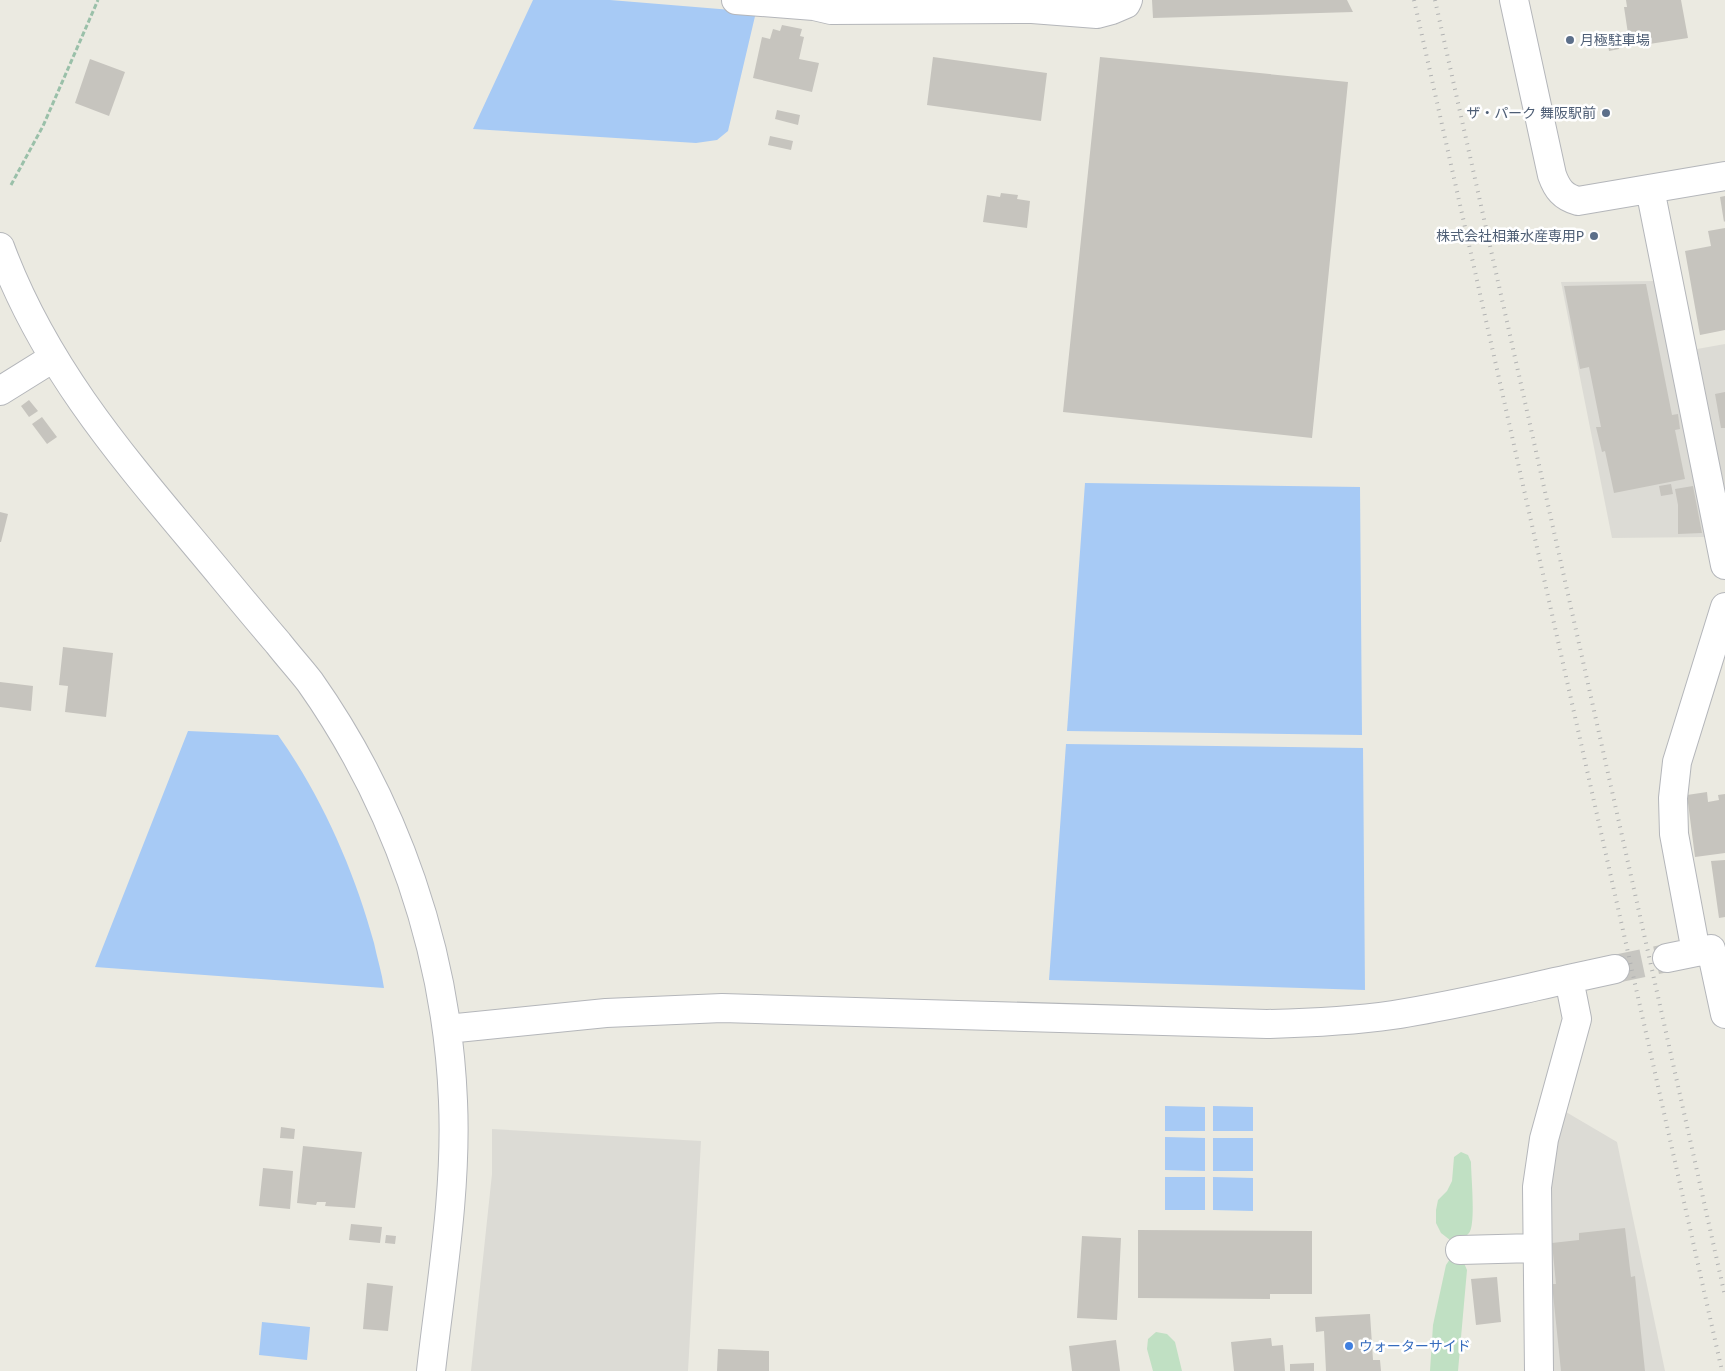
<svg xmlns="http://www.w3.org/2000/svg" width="1725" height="1371" viewBox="0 0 1725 1371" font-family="Poppins,'Noto Sans JP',sans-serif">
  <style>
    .industrial { fill: #dcdbd5 }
    .green { fill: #c0e0c3 }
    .water { fill: #a7caf5 }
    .building { fill: #c6c4be }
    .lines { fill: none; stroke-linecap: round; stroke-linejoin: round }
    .minor-tunnel { stroke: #c7c6c1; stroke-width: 28; stroke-dasharray: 28 14; stroke-linecap: butt }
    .minor-casing { stroke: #b4b6ba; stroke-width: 30 }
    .path { stroke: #9ac0a9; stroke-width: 3; stroke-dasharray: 5 2.5; stroke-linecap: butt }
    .minor { stroke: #fff; stroke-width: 28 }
    .rail { stroke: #b1b2b2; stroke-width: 4; stroke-dasharray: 1 6; stroke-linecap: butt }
    .service-dot { fill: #5c6f8a; stroke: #fff; stroke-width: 2 }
    .shop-dot { fill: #3f7fe0; stroke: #fff; stroke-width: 2 }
    .labels { text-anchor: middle; stroke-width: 5; stroke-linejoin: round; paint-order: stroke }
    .service-label { font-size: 14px; fill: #4e5e75; stroke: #fff; text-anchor: end }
    .shop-label { font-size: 14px; fill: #366cbe; stroke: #fff; text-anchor: start }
  </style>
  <rect width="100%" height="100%" fill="#ebeae1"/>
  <!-- industrial -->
  <path class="industrial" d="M 1654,281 L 1705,537 L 1612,538 L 1561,282 Z
    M 1725,344 L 1725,492 L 1697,349 Z
    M 1566,1112 L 1617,1142 L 1665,1371 L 1553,1371 L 1551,1188 L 1558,1142 Z
    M 492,1129 L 701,1141 L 688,1371 L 471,1371 L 492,1174 Z"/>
  <!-- green -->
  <path class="green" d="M 1461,1152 L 1468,1155 L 1471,1162 C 1471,1176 1476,1224 1469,1233 C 1464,1239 1457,1239 1450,1240 L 1441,1233 L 1436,1223 L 1436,1210 L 1438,1200 L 1447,1191 L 1452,1181 L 1454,1157 Z
    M 1458,1258 L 1464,1263 L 1467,1270 L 1458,1371 L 1430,1371 L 1433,1325 L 1446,1265 L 1450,1259 Z
    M 1156,1332 L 1167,1334 L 1175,1342 L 1182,1371 L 1153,1371 L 1147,1349 L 1148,1339 Z"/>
  <!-- water -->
  <path class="water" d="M 533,0 L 610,0 L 756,12 L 728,131 L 717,140 L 696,143 L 473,129 Z
    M 1085,483 L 1360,487 L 1362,735 L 1067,731 Z
    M 188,731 L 278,735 C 322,797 354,870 374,943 C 377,958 382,973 384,988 L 95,967 Z
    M 1066,744 L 1363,748 L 1365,990 L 1049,980 Z
    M 1165,1106 L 1205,1107 L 1205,1131 L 1165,1131 Z
    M 1213,1106 L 1253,1107 L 1253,1131 L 1213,1131 Z
    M 1165,1137 L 1205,1138 L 1205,1171 L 1165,1170 Z
    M 1213,1138 L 1253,1138 L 1253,1171 L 1213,1171 Z
    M 1165,1177 L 1205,1177 L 1205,1210 L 1165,1210 Z
    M 1213,1177 L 1253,1178 L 1253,1211 L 1213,1210 Z
    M 262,1322 L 310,1327 L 307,1360 L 259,1355 Z"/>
  <!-- building -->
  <path class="building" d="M 1152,0 L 1347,0 L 1353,12 L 1153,18 Z
    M 1626,0 L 1681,0 L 1688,38 L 1630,47 L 1624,7 L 1627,7 Z
    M 782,25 L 802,29 L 800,36 L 804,37 L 799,59 L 819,63 L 812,92 L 753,78 L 762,37 L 770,39 L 773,29 L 780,31 Z
    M 1617,34 L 1619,49 L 1609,51 L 1607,36 Z
    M 933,57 L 1047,73 L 1041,121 L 927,105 Z
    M 1100,57 L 1348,82 L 1312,438 L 1063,412 Z
    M 90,59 L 125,72 L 109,116 L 75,103 Z
    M 777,110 L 800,115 L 798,125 L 775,119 Z
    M 770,136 L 793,141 L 791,150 L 768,145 Z
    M 1001,193 L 1018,195 L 1017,199 L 1030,201 L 1027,228 L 983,222 L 987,195 L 1000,197 Z
    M 1725,196 L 1725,221 L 1724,222 L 1720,197 Z
    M 1725,228 L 1725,330 L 1700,335 L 1685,251 L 1711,246 L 1708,231 Z
    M 1646,284 L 1672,415 L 1678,414 L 1680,429 L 1675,430 L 1685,479 L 1614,493 L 1605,451 L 1602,452 L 1596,427 L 1601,427 L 1589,367 L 1580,369 L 1564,286 Z
    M 1725,392 L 1725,428 L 1721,428 L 1715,394 Z
    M 29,400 L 38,411 L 29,417 L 21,406 Z
    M 42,417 L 57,437 L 47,444 L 32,424 Z
    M 1671,484 L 1673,494 L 1661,496 L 1659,486 Z
    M 1693,486 L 1702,533 L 1678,534 L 1678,505 L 1675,489 Z
    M 0,512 L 8,514 L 1,542 L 0,542 Z
    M 63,647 L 113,653 L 106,717 L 65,712 L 68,686 L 59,685 Z
    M 0,682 L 33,686 L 31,711 L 0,707 Z
    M 1707,792 L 1708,802 L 1719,800 L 1718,795 L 1725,794 L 1725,853 L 1695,857 L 1687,795 Z
    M 1725,860 L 1725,917 L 1719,918 L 1711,861 Z
    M 281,1127 L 295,1129 L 294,1139 L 280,1138 Z
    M 303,1146 L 362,1152 L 355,1208 L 325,1206 L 326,1202 L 317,1202 L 316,1205 L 297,1203 Z
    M 263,1168 L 293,1171 L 290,1209 L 259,1206 Z
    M 351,1224 L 382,1227 L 380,1243 L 349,1240 Z
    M 1625,1228 L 1631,1277 L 1635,1276 L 1645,1371 L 1561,1371 L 1552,1284 L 1556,1284 L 1552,1243 L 1579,1240 L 1579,1233 Z
    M 1138,1230 L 1312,1231 L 1312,1294 L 1270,1294 L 1270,1299 L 1138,1298 Z
    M 386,1235 L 396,1236 L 395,1244 L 385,1243 Z
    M 1082,1236 L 1121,1238 L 1117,1320 L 1077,1318 Z
    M 1497,1277 L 1501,1322 L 1476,1325 L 1471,1279 Z
    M 367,1283 L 393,1286 L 388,1331 L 363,1329 Z
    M 1370,1314 L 1373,1360 L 1380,1360 L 1381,1371 L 1326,1371 L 1324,1331 L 1316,1332 L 1315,1317 Z
    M 1271,1338 L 1272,1346 L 1283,1345 L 1285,1371 L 1234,1371 L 1231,1342 Z
    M 1116,1340 L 1120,1371 L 1072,1371 L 1069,1346 Z
    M 718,1349 L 769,1351 L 769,1371 L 717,1371 Z
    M 1314,1363 L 1314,1371 L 1290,1371 L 1290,1364 Z"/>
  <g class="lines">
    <!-- minor-tunnel -->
    <path class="minor-tunnel" d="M 1615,969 L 1667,958"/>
    <defs>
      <path id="minor" d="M 736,0 L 814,6
        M 806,0 L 814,6 L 831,10 L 1032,9 L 1097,14 L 1112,10 L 1126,4 L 1128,0
        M 1514,0 L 1552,175 C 1557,189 1563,197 1578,201 L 1725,176
        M 1650,189 L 1725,565
        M 0,247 C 48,377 135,471 221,575 C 240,598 259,621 278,643 C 288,656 300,669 310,682 C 396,804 447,951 453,1101 C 457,1191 441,1282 431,1371
        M 0,391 L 53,358
        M 1696,952 L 1674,834 L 1673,798 L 1677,762 L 1725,607
        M 1667,958 L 1711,949 L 1725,1014
        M 447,1029 L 606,1013 L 722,1008 L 1267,1024 C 1309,1023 1351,1021 1393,1015 C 1452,1006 1510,992 1569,979
        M 1460,1250 L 1537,1248
        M 1539,1371 L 1537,1187 L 1544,1139 L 1577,1019 L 1569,979 L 1615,969"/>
    </defs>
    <!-- minor casing -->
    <use href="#minor" class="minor-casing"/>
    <!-- path -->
    <path class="path" d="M 11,185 L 43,126 L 98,0"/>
    <!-- minor -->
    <use href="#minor" class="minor"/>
    <!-- rail -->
    <path class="rail" d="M 1414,0 L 1722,1371
      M 1435,0 L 1725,1296"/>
  </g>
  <!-- markers -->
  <g class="service-dot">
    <circle cx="1570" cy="40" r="5"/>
    <circle cx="1606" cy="113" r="5"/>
    <circle cx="1594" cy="236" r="5"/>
  </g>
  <circle class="shop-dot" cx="1349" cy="1346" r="5"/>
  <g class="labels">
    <!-- service labels -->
    <g class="service-label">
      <text x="1580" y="45" text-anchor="start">月極駐車場</text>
      <text x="1596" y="118">ザ・パーク 舞阪駅前</text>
      <text x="1584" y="241">株式会社相兼水産専用P</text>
    </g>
    <!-- shop labels -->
    <g class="shop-label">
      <text x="1359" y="1351">ウォーターサイド</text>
    </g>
  </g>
</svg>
